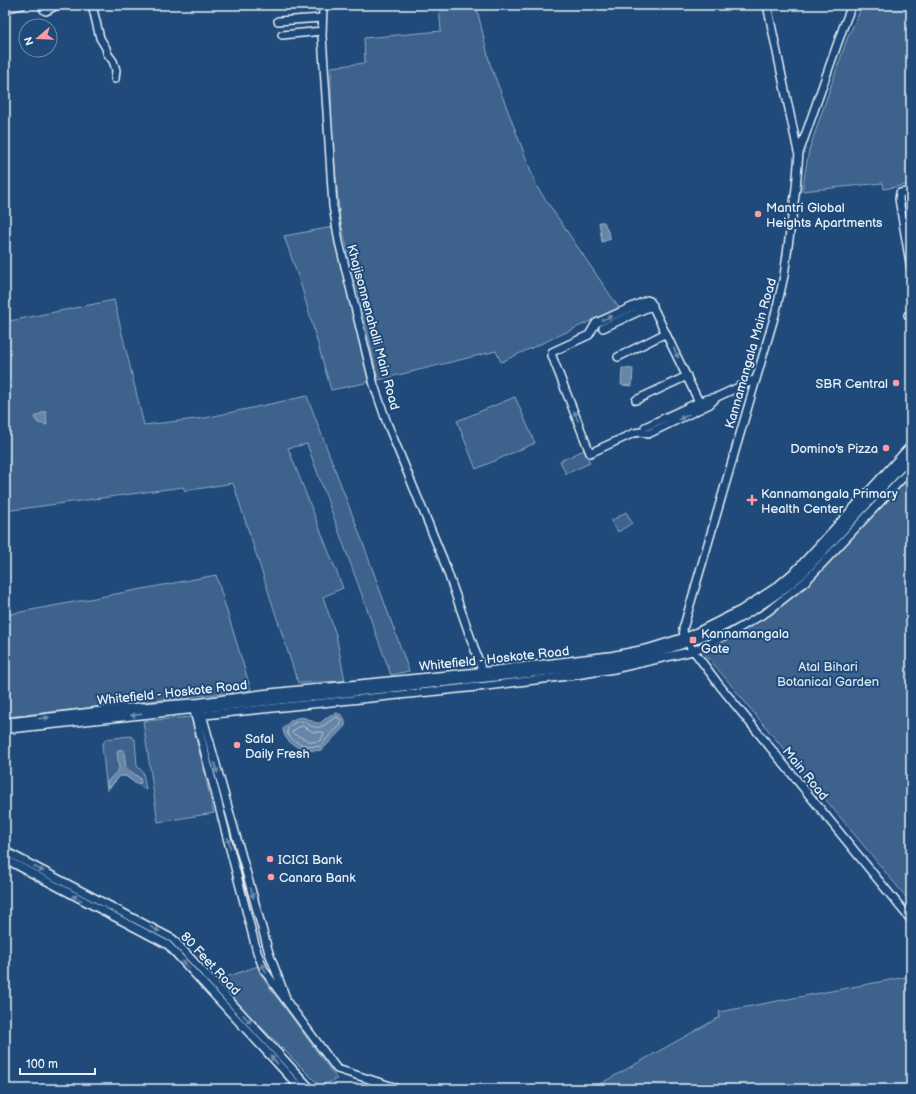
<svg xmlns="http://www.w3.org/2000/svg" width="916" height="1094" viewBox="0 0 916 1094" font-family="'Balsamiq Sans',sans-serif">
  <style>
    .green { fill: #3c628c; stroke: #92aac2 }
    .water { fill: #6685a7; stroke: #9ab0c7 }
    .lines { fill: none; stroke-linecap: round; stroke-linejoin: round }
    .shore { stroke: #b4c6d8; stroke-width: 1 }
    .minor-casing { stroke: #e8f1f8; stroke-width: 10 }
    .major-casing { stroke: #e8f1f8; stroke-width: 11 }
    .minor { stroke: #1f4a7a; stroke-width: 7 }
    .major { stroke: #1f4a7a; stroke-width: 8 }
    .oneway { fill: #6f8dac }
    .poi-dot { fill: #ff9aa2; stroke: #1f4a7a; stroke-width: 1.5 }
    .labels { text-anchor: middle; stroke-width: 4; stroke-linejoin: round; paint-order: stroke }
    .poi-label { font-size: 13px; fill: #e8f1f8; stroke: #1f4a7a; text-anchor: start }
    .street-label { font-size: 13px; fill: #e8f1f8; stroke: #1f4a7a }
    .park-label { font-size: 13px; fill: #d7e3ed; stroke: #1f4a7a }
  </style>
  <rect width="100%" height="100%" fill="#1f4a7a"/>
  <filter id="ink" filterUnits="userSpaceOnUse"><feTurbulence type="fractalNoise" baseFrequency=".025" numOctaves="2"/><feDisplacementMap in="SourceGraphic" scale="8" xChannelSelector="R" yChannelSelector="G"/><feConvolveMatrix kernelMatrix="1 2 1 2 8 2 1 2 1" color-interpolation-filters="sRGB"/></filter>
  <g filter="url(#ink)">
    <!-- green -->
    <path class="green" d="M 439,5 L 476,5 L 490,64 L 537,187 L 619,308 L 501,362 L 496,351 L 378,380 L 365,321 L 340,219 L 331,125 L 331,67 L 365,63 L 364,38 L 441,31 Z
      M 863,5 L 911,5 L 911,184 L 884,189 L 883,183 L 802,191 L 809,150 L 847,39 Z
      M 333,227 L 370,382 L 331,390 L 301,285 L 284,236 Z
      M 5,283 L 10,321 L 114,300 L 144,425 L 205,418 L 307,396 L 363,543 L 409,671 L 391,675 L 307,444 L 288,448 L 343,588 L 323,597 L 336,635 L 345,681 L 298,683 L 233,483 L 185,491 L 183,487 L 5,511 Z
      M 515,397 L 535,443 L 476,469 L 457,421 Z
      M 584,450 L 590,463 L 566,474 L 560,461 Z
      M 911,476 L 911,903 L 702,650 L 771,613 L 808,584 Z
      M 626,512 L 632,523 L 618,532 L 611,521 Z
      M 216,575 L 251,690 L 5,717 L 5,615 Z
      M 191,717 L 214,813 L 158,822 L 143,721 Z
      M 130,736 L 135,739 L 137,766 L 143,772 L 146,790 L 125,776 L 120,776 L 107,791 L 102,745 L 106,739 Z
      M 258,966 L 265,981 L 337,1079 L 320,1086 L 215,981 Z
      M 911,976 L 911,1089 L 591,1089 L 720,1017 L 719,1012 Z"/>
    <!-- water -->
    <path class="water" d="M 599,222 L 604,222 L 611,239 L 602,242 Z
      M 622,368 L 633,369 L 632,386 L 621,385 Z
      M 43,412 L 46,412 L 47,425 L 38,423 L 35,419 L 35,417 Z
      M 336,713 C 343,714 346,719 345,726 L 322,750 C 308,753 284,746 283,729 C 288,721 299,714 308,719 C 313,721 314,723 320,723 L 330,715 Z
      M 120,749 L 124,751 L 126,768 L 140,778 L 141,783 L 136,784 L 126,776 L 120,776 L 111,786 L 107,787 L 107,782 L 119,769 L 117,752 Z"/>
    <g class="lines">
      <!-- shore -->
      <path class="shore" d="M 337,717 L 341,720 L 341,725 L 329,736 L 321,746 C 310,748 293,744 287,733 L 288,728 C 304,712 307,730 320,727 C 327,725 330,719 337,717 Z
        M 303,726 L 313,732 L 323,732 L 324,734 L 320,741 L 312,742 L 293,734 L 292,732 L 297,728 Z"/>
      <defs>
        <path id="minor" d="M 42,5 L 44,10 L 46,11 L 57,5
          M 92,5 L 100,38 L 106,48 L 107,53 L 113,61 L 116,70 L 115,79
          M 323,5 L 322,36 L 328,127 L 333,206 L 339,242 L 374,385 L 387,423 L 443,559 L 484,676
          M 767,5 L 798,152
          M 852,5 L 844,25 L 799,153 L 796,188 L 784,276 L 776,311 L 683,629 L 684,636 L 687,642 L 720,686 L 911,920
          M 5,9 L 22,5
          M 278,21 L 322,18
          M 282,35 L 322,31
          M 911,191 L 900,193 L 899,199 L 911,269
          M 909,202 L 911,212
          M 908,315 L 911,314
          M 603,328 L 653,305
          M 618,357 L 666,333
          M 636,400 L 687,376
          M 699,402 L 650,301 L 647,300 L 596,323 L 589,335 L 552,352 L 552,356 L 590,453 L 634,433 L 641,432 L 648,434 L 710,404 L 717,397
          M 645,427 L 699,402 L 707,399 L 717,397 L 756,379
          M 194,711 L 257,952 L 264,970 L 278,990 L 337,1069 L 394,1087 L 396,1089
          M 201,711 L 269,953 L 286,998
          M 195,716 L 487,686 L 576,675 L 614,669 L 693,651 L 729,634 L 767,612 L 806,581 L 911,469
          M 5,851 L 173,939 L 311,1089
          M 5,859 L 168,945 L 301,1089"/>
        <path id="major" d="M 5,723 L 121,709 L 199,703 L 265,694 L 483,672 L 613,656 L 648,649 L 690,636 L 740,611 L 777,587 L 797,570 L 911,446
          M 5,729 L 576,668 C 601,664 627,661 651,654 C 708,638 756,613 801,575 L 911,456"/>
      </defs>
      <!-- minor casing -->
      <use href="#minor" class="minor-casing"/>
      <!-- major casing -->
      <use href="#major" class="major-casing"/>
      <!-- minor -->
      <use href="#minor" class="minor"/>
      <!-- major -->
      <use href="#major" class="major"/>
    </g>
    <!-- one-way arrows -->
    <defs><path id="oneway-solid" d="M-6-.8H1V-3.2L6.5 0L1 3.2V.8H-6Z"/></defs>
    <g class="oneway">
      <use href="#oneway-solid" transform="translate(607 318) rotate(-24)"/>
      <use href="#oneway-solid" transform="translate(676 353) rotate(65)"/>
      <use href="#oneway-solid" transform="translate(576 416) rotate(-112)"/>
      <use href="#oneway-solid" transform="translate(684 417) rotate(153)"/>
      <use href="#oneway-solid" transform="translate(136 715) rotate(174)"/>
      <use href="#oneway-solid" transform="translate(44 718) rotate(-7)"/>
      <use href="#oneway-solid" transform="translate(216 768) rotate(74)"/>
      <use href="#oneway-solid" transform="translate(229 843) rotate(-105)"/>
      <use href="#oneway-solid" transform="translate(39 869) rotate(28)"/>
      <use href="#oneway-solid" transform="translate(252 893) rotate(74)"/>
      <use href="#oneway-solid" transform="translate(77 898) rotate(-152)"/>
      <use href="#oneway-solid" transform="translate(155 929) rotate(27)"/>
      <use href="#oneway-solid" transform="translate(186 965) rotate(-133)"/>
      <use href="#oneway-solid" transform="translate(264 968) rotate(-116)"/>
      <use href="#oneway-solid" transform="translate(247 1019) rotate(47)"/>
      <use href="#oneway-solid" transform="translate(274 1060) rotate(-133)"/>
    </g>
  </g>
  <!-- markers -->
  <g class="poi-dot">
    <circle cx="758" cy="214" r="4"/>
    <circle cx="896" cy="383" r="4"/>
    <circle cx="886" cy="448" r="4"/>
    <path d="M750 494h4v4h4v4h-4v4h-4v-4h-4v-4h4z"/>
    <rect x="689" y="636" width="8" height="8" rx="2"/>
    <circle cx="237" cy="745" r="4"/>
    <circle cx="270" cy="859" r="4"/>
    <circle cx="271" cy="877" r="4"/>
  </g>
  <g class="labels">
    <!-- poi labels -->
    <g class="poi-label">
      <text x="766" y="212">Mantri Global<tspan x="766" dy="15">Heights Apartments</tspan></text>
      <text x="888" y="388" text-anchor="end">SBR Central</text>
      <text x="878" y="453" text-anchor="end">Domino's Pizza</text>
      <text x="761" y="498">Kannamangala Primary<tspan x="761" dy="15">Health Center</tspan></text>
      <text x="701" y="638">Kannamangala<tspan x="701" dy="15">Gate</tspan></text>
      <text x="245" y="743">Safal<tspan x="245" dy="15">Daily Fresh</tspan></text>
      <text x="278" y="864">ICICI Bank</text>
      <text x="279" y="882">Canara Bank</text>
    </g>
    <!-- street labels -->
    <g class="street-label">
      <text transform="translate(374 327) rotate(75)" y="5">Khajisonnenahalli Main Road</text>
      <text transform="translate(750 353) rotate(-74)" y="5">Kannamangala Main Road</text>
      <text transform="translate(494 658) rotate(-6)" y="5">Whitefield - Hoskote Road</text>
      <text transform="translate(172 692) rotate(-6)" y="5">Whitefield - Hoskote Road</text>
      <text transform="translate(806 773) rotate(51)" y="5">Main Road</text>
      <text transform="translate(211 963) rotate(47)" y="5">80 Feet Road</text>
    </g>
    <!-- park labels -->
    <g class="park-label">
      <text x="828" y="671">Atal Bihari<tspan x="828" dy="15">Botanical Garden</tspan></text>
    </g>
  </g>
  <!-- margin -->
  <rect width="916" height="1094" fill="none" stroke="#1f4a7a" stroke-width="20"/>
  <rect x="10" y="10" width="896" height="1074" fill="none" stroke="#e8f1f8" stroke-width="1.5" filter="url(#ink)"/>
  <!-- north arrow -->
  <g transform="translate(38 38) rotate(251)"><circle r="19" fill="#1f4a7a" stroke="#6f8dac"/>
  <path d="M0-3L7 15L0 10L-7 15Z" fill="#ff9aa2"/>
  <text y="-6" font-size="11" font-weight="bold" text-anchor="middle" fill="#e8f1f8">N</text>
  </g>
  <!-- scale -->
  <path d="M20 1068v6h75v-6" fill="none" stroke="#e8f1f8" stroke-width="2"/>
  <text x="26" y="1068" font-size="12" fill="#e8f1f8" stroke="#1f4a7a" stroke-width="3" paint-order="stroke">100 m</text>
</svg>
